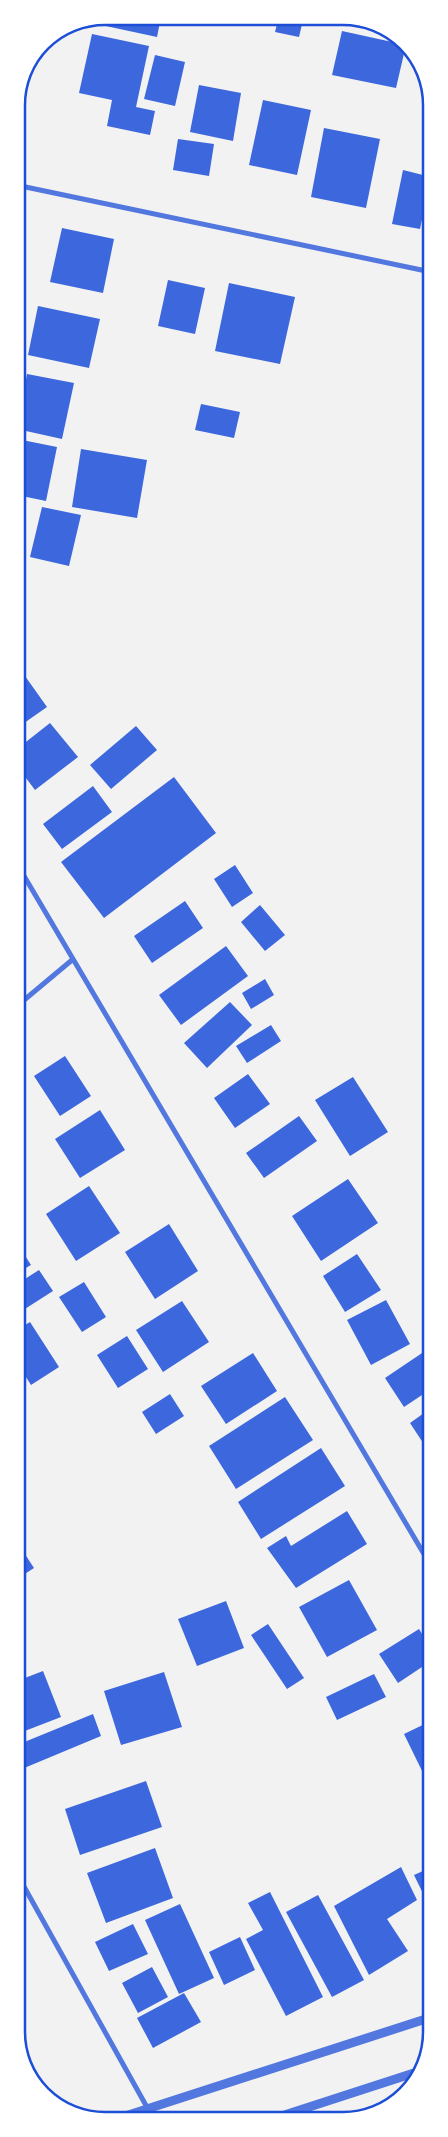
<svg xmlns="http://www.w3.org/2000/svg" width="448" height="2137" viewBox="0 0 448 2137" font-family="Barlow,sans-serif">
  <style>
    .building { fill: #3d67dc }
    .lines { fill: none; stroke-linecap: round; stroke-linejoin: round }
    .minor { stroke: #5277de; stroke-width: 5 }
    .tertiary { stroke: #5277de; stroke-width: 9 }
    .rim { fill: none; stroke: #1d4ed8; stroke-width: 2.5 }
  </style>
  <rect width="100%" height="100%" fill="#f2f2f2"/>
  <!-- building -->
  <path class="building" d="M 278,20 L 303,20 L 299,37 L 275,32 Z
    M 102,22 L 160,22 L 157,37 L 101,25 Z
    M 342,31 L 406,45 L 396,88 L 332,75 Z
    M 92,34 L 149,46 L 136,107 L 155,111 L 150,135 L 107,126 L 112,100 L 79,93 Z
    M 155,55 L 185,62 L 175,106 L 144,99 Z
    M 199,85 L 241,93 L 233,141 L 190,132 Z
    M 263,100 L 311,110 L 297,175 L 249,165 Z
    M 324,128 L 380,139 L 366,208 L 311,197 Z
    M 178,139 L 214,144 L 209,176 L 173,170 Z
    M 403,170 L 431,177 L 420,229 L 392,224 Z
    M 62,228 L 114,239 L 103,293 L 50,282 Z
    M 168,280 L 205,288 L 195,334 L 158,326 Z
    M 229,283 L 295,297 L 280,364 L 215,351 Z
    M 38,306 L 100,319 L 89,368 L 28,355 Z
    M 27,374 L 74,383 L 62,439 L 17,429 Z
    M 201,404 L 240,412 L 234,438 L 195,430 Z
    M 17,439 L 57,447 L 46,501 L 17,495 Z
    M 81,449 L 147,460 L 137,518 L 72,507 Z
    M 42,507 L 81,515 L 69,566 L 30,557 Z
    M 25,676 L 47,707 L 17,728 L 17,682 Z
    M 50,723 L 78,757 L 35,790 L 17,766 L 17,749 Z
    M 136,726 L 157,750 L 111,789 L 90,765 Z
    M 174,777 L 216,833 L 104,918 L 61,862 Z
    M 93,786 L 112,812 L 62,849 L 43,824 Z
    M 235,865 L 253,893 L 232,907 L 214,879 Z
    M 185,901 L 203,928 L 152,963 L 134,936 Z
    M 260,905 L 285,935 L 265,951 L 241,922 Z
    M 226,946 L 248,976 L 181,1025 L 159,995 Z
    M 265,979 L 274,995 L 251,1009 L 242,993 Z
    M 230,1002 L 252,1025 L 207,1068 L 184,1043 Z
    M 271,1025 L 281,1041 L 247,1063 L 236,1046 Z
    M 65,1056 L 91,1096 L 60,1116 L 34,1076 Z
    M 248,1074 L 270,1104 L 235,1128 L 214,1098 Z
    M 353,1077 L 388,1132 L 350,1156 L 315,1100 Z
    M 100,1110 L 125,1150 L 80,1178 L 55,1139 Z
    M 299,1116 L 317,1141 L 264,1178 L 246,1153 Z
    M 348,1179 L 378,1223 L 321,1261 L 292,1216 Z
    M 89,1186 L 120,1233 L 76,1261 L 46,1214 Z
    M 169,1224 L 198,1271 L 155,1299 L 125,1252 Z
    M 17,1243 L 31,1265 L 17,1273 Z
    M 357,1254 L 381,1290 L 345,1312 L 323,1276 Z
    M 39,1270 L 53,1291 L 17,1314 L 17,1284 Z
    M 431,1274 L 431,1293 L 424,1278 Z
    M 84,1282 L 106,1317 L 82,1332 L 59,1297 Z
    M 386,1300 L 410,1344 L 371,1365 L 347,1320 Z
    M 182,1301 L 209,1342 L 163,1372 L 136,1330 Z
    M 30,1322 L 59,1367 L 31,1385 L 17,1363 L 17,1330 Z
    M 127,1336 L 148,1369 L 118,1388 L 97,1355 Z
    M 431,1347 L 431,1389 L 404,1407 L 385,1378 Z
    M 253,1353 L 277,1391 L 226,1424 L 201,1386 Z
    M 170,1394 L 184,1416 L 156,1434 L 142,1412 Z
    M 285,1397 L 313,1440 L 236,1489 L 209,1446 Z
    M 431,1408 L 431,1455 L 410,1423 Z
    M 321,1448 L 345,1486 L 261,1539 L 238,1502 Z
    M 347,1511 L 367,1544 L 296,1588 L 267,1548 L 286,1536 L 291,1546 Z
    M 17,1542 L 34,1568 L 17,1579 Z
    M 349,1580 L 377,1630 L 327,1657 L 299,1607 Z
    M 226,1601 L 244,1648 L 197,1666 L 178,1619 Z
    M 268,1624 L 304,1678 L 287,1689 L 251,1635 Z
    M 419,1629 L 431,1648 L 431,1661 L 398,1683 L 379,1654 Z
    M 43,1671 L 61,1717 L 17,1734 L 17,1681 Z
    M 164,1672 L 182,1727 L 121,1745 L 104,1691 Z
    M 374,1674 L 386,1697 L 337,1720 L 326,1697 Z
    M 93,1714 L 101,1736 L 17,1771 L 17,1745 Z
    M 431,1721 L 431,1771 L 424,1775 L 404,1734 Z
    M 146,1781 L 162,1827 L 80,1855 L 65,1809 Z
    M 155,1848 L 173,1898 L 106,1923 L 87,1873 Z
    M 401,1867 L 417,1900 L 387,1919 L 408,1951 L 369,1975 L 334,1906 Z
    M 432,1867 L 432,1912 L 414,1875 Z
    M 270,1892 L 323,1997 L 286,2016 L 246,1939 L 263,1930 L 248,1903 Z
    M 318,1895 L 364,1980 L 332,1997 L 286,1912 Z
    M 180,1904 L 214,1978 L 179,1994 L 145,1920 Z
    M 133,1924 L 148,1954 L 109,1971 L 95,1942 Z
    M 240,1937 L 255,1970 L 224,1985 L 209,1952 Z
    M 152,1967 L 168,1997 L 138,2013 L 122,1983 Z
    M 184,1993 L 201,2022 L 153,2048 L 137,2018 Z"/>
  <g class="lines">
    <!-- minor -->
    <path class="minor" d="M 16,128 L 27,75
      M 16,185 L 431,272
      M 17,864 L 431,1566
      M 17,1006 L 72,960
      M 17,1874 L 148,2109 L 151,2119"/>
    <!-- tertiary -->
    <path class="tertiary" d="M 116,2119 L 432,2017
      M 269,2120 L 417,2072"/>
  </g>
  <!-- crop -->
  <path d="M0 0H448V2137H0ZM105 25H343A80 80 0 0 1 423 105V2032A80 80 0 0 1 343 2112H105A80 80 0 0 1 25 2032V105A80 80 0 0 1 105 25Z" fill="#fff" fill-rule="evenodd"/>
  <path class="rim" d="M105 25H343A80 80 0 0 1 423 105V2032A80 80 0 0 1 343 2112H105A80 80 0 0 1 25 2032V105A80 80 0 0 1 105 25Z"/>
</svg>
